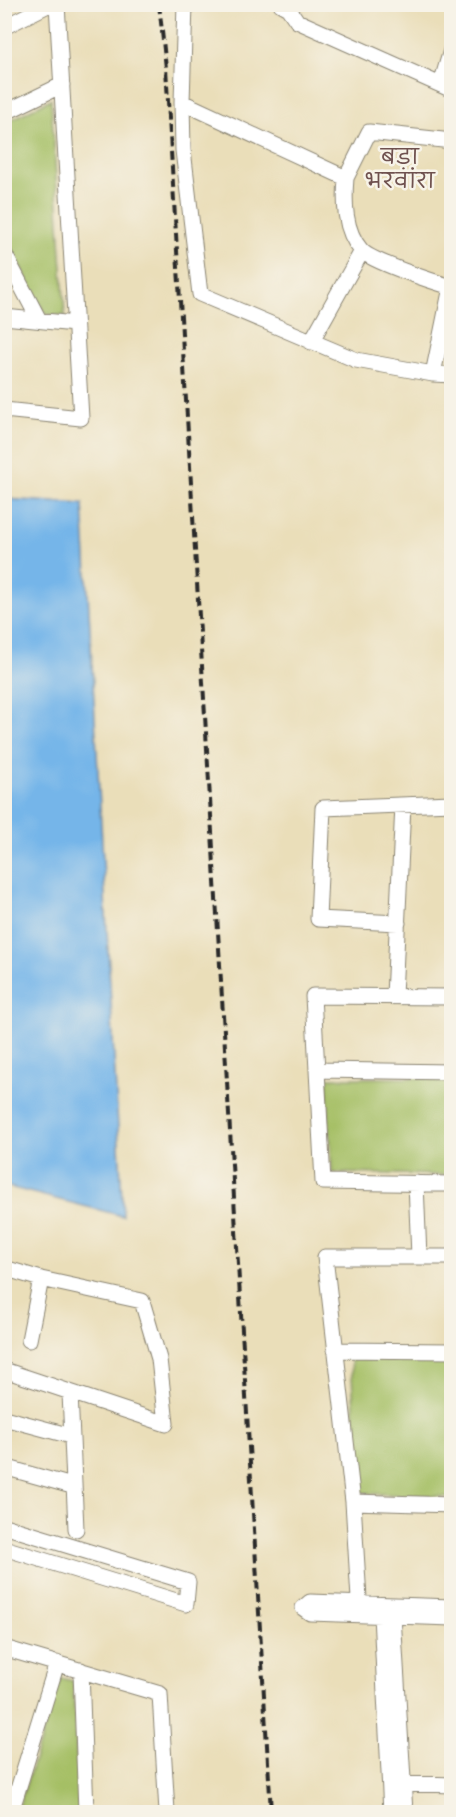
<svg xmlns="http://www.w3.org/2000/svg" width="456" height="1817" viewBox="0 0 456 1817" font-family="Mali,'Playpen Sans Deva',sans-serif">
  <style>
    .green { fill: #a5bf65; stroke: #687548; stroke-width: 1.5 }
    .water { fill: #75b5e9; stroke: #50708a; stroke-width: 1.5 }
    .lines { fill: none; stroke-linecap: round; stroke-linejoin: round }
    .minor-casing { stroke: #8a8472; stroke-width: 17 }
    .minor { stroke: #fff; stroke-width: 15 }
    .rail { stroke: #2b2b2b; stroke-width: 4; stroke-dasharray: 9 4.5; stroke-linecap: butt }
    .labels { text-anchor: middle; stroke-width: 5; stroke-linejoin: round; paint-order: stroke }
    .quarter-label { font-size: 21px; fill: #6f514f; stroke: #f7f3e8 }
  </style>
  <rect width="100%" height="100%" fill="#f7f3e8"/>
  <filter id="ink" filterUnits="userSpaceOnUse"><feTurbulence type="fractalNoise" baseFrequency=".0167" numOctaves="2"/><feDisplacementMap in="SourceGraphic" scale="12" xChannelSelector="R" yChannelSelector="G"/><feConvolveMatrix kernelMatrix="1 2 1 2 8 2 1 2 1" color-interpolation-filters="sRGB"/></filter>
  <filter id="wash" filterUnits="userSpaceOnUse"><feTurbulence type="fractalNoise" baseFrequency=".008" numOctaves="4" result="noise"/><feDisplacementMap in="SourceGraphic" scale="24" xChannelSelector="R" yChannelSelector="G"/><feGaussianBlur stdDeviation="1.35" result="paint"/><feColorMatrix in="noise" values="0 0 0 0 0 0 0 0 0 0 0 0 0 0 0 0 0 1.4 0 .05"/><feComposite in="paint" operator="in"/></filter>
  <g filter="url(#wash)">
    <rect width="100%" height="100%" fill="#eadeb9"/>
    <!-- green -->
    <path class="green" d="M 51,99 L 65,316 L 45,314 L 5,237 L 5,123 Z
      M 327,1078 L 451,1078 L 451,1175 L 332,1173 Z
      M 351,1359 L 451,1361 L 451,1497 L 359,1493 Z
      M 61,1678 L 73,1681 L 79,1812 L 17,1812 Z"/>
    <!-- water -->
    <path class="water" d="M 5,499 L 83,504 L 123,1216 L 5,1186 Z"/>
  </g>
  <g filter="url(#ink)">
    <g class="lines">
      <defs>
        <path id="minor" d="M 185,4 L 182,102 L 346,178 C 344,202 344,230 361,250 C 370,261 434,282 452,287
          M 281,4 L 288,8 L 297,21 L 452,90
          M 4,27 L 50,4
          M 441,84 L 452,47
          M 182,102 L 183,150 L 200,294 L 356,360 L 433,374 L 451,287
          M 4,113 L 62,85
          M 346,178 L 369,132 L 452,141
          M 4,253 L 39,320
          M 4,317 L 75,324
          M 311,342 L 362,251
          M 433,374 L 452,375
          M 4,410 L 81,418 L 57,4
          M 398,923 L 318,919 L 323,808 L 452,803
          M 394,996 L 403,805
          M 452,997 L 313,996 L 323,1182 L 452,1184
          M 319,1070 L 452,1072
          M 416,1183 L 419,1257
          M 4,1268 L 41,1279 L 142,1301 L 159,1359 L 166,1424 L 4,1370
          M 29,1340 L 41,1279
          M 335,1350 L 452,1351
          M 70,1393 L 76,1529
          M 4,1418 L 71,1436
          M 4,1467 L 72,1486
          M 353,1502 L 452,1505
          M 4,1526 L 188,1582 L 186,1604 L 4,1548
          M 386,1607 L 381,1615 L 391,1812
          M 389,1607 L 393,1616 L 405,1812
          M 452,1607 L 310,1602 L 303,1608 L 310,1613 L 452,1618
          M 360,1615 L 353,1502 L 325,1257 L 452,1257
          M 4,1648 L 160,1694 L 167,1812
          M 81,1670 L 86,1812
          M 395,1783 L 452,1785
          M 11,1812 L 57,1663"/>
      </defs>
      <!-- minor casing -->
      <use href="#minor" class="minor-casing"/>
      <!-- minor -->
      <use href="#minor" class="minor"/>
      <!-- rail -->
      <path class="rail" d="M 159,4 L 166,68 L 271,1812"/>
    </g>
  </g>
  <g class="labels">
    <!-- quarter labels -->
    <g class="quarter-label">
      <text x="400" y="164">बड़ा<tspan x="400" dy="24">भरवांरा</tspan></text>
    </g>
  </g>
  <!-- margin -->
  <rect width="456" height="1817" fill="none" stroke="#f7f3e8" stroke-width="24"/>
</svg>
